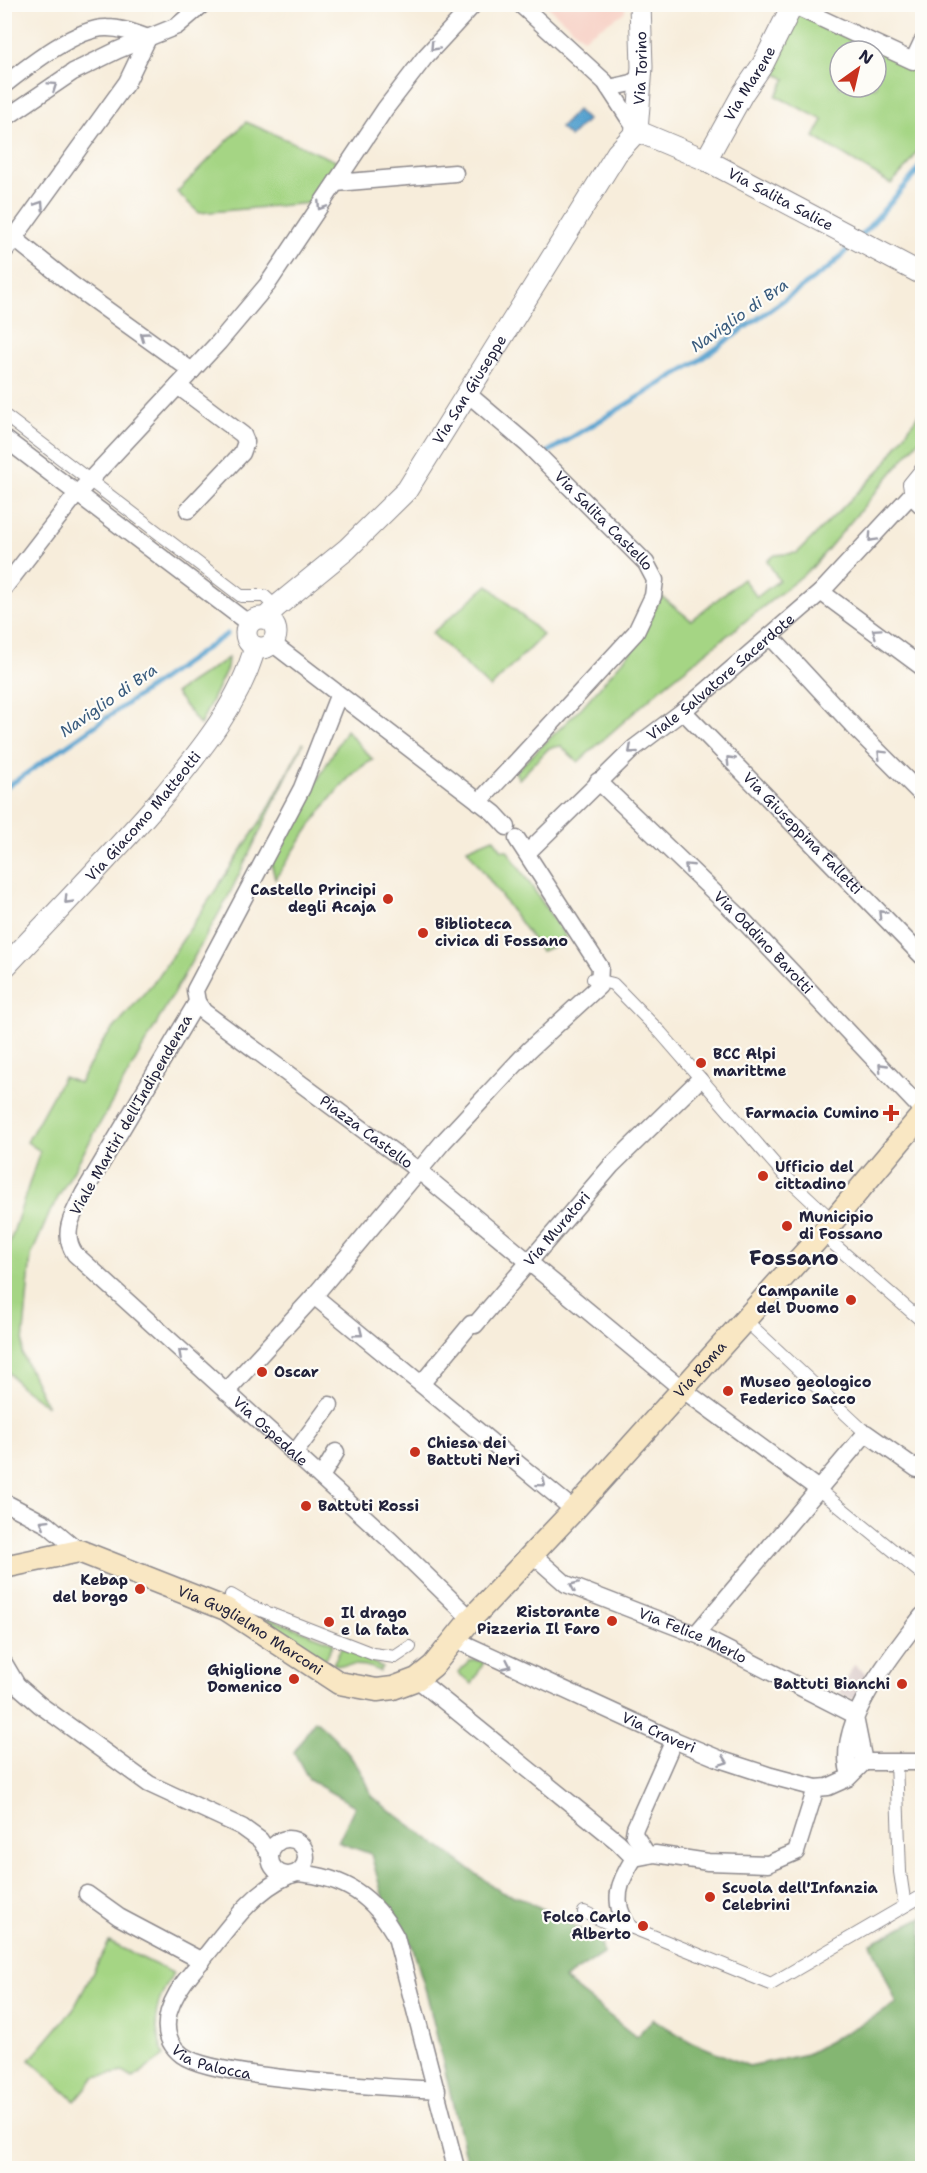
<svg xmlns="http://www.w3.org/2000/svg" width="927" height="2173" viewBox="0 0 927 2173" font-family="'Shantell Sans',sans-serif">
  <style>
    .built { fill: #f7d1c6 }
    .industrial { fill: #d2bfbf }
    .green { fill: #a5d584; stroke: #647c60; stroke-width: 1.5; fill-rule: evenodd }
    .forest { fill: #84b672; stroke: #536c56; stroke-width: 1.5 }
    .water { fill: #57a2cf; stroke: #3c6285; stroke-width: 1.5 }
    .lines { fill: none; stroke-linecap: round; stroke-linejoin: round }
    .stream { stroke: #57a2cf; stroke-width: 5 }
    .pedestrian-casing { stroke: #8c888b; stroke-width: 14 }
    .minor-casing { stroke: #8c888b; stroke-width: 19 }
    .tertiary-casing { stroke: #8c888b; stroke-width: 23 }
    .secondary-casing { stroke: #8c888b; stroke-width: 25 }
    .pedestrian { stroke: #fff; stroke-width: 12 }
    .minor { stroke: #fff; stroke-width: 16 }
    .tertiary { stroke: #fff; stroke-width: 21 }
    .secondary { stroke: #f9e7c3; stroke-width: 22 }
    .oneway { stroke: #9c9ca7 }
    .poi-dot { fill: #c8321e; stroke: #fdfcf7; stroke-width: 2 }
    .labels { text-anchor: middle; stroke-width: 4.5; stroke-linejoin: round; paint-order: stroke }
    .street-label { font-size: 15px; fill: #22223b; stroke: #fdfcf7 }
    .poi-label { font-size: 15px; font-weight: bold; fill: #22223b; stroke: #fdfcf7; text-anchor: start }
    .water-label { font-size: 16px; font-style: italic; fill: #3a5c7e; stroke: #fdfcf7 }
    .district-label { font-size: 21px; font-weight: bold; fill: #22223b; stroke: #fdfcf7 }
  </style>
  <rect width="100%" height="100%" fill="#fdfcf7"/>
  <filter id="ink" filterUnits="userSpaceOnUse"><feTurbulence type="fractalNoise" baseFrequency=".0167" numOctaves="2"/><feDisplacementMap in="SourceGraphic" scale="12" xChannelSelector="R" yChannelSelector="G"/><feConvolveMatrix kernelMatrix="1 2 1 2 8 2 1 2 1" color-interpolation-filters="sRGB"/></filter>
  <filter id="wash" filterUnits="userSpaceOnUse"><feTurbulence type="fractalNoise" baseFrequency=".008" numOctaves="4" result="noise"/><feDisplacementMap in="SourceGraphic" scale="24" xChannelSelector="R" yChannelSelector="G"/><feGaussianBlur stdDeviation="1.35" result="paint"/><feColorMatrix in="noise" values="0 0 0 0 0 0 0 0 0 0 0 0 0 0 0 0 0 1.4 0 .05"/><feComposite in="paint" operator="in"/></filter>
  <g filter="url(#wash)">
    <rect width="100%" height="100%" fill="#f7eddb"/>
    <!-- built -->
    <path class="built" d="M 546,5 L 625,5 L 625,12 L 583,38 Z"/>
    <!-- industrial -->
    <path class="industrial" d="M 854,1665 L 871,1676 L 854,1700 L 839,1693 Z"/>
    <!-- green -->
    <path class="green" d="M 798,13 L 922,71 L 922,142 L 911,162 L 891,184 L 814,137 L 823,120 L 776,96 L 786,79 L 769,70 ZM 840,51 L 876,51 L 876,87 L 840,87 Z
      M 246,122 L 338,162 L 311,203 L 199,213 L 177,192 Z
      M 922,409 L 922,437 L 812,568 L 665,685 L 578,762 L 561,746 L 549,748 L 519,779 L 515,772 L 582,707 L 639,642 L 661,596 L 691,620 L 743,579 L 757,597 L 779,580 L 767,561 L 775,555 L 797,553 L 882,468 Z
      M 488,585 L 543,635 L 490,688 L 432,633 Z
      M 228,658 L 227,668 L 200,725 L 175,693 Z
      M 346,730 L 373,760 C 339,775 297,847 275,879 L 271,862 Z
      M 303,743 L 228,897 L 50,1212 L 31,1256 L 22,1354 L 47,1406 L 20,1386 L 4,1367 L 5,1257 L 40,1151 L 27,1142 L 63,1077 L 79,1083 L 104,1040 L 158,977 L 213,894 L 266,813 Z
      M 493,838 L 502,850 L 507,850 L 566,937 L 560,944 L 541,951 L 467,849 Z
      M 256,1613 L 334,1643 L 325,1660 Z
      M 342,1647 L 382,1667 L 379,1671 C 360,1661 352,1668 333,1664 Z
      M 476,1660 L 484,1662 L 472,1684 L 458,1673 L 470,1661 Z
      M 109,1942 L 173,1973 C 154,2006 151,2019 164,2056 L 133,2078 L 123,2072 L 95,2077 L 75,2101 L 30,2060 L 74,2008 Z"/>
    <!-- forest -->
    <path class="forest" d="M 315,1720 C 338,1739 364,1768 372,1797 L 501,1892 L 524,1899 L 601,1940 L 603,1954 L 564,1979 L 636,2037 L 653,2019 L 689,2041 L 749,2066 L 807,2054 L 897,2004 L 871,1943 L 922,1917 L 922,2168 L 468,2168 L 427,1995 L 412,1945 L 385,1905 L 371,1854 L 338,1842 L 355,1806 L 309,1780 L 294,1752 Z"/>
    <!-- water -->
    <path class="water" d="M 577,110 L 587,120 L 570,137 L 560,128 Z"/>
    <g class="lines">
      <!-- stream -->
      <path class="stream" d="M 860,237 L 916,173 L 922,162
        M 543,455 L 698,361 L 830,267 L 853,244
        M 4,789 L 227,634"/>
    </g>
  </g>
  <g filter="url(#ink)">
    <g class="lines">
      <defs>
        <path id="pedestrian" d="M 4,415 L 241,596 L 264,596 L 276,607
          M 911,495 L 909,484 L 922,468
          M 593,979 L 613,984 L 661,1033 L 786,1177 L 833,1221
          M 822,1234 L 922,1321
          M 744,1319 L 866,1433
          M 818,1489 L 922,1574
          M 231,1595 L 250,1606 L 373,1654 L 395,1657 L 410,1647
          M 896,1761 L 900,1872 L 905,1906
          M 584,1912 L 612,1925 L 628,1926 L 771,1984 L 922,1896"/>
        <g id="minor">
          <path d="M 520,4 L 605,82 L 637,131"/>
          <path d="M 792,5 L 913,61 L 922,42"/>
          <path d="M 4,85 C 27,67 77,27 107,28 C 121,28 134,33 148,38"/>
          <path d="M 609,88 L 632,83 L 642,75"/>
          <path d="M 4,119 L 73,72 L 118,50 L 177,26 L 203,4"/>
          <path d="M 336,183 L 455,173"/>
          <path d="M 15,239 L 71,284 L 192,371"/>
          <path d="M 4,252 L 127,82 L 148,38"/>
          <path d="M 178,386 L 243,435 L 246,442 L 242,453 L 188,510"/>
          <path id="s1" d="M 468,394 L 528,445 L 646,563 L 655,580 L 653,596 L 636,632 L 479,802"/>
          <path d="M 4,438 L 248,623"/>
          <path d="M 4,588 L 76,495 L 219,342 L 267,285 L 385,109 L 425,57 L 474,4"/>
          <path d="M 821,592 L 922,667"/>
          <path d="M 770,636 L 858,731 L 922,795"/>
          <path d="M 272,643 L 494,813 L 507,827"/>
          <path id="s2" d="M 338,696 L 302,788 L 195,990 L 197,1002 L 85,1191 C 74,1212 60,1233 75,1254 L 391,1541 L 471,1619"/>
          <path id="s3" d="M 683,711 L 922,956"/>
          <path id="s4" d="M 598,781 L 739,916 L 922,1110"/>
          <path id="s5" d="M 527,853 L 634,748 L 683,711 L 821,592 L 911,495 L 922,506"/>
          <path id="s6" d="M 197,1002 L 204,1012 L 419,1171 L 682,1389 L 818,1489"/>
          <path d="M 314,1296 L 574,1510"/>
          <path id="s7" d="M 422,1383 L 471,1324 L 475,1325 L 611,1166 L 699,1080"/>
          <path d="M 226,1392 L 314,1296 L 443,1142 L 529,1050 L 599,986 L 600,967 L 517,839"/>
          <path d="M 294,1454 L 330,1405"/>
          <path d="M 321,1477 L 336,1452"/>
          <path d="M 4,1502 L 48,1525 L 79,1551"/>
          <path id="s8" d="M 532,1554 L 566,1584 L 700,1636 L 855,1715"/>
          <path d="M 696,1634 L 866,1433 L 917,1469 L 922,1463"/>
          <path id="s9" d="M 454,1639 L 674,1740 L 722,1760 L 771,1776 L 816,1788 L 828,1787 L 848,1778 L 864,1762"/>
          <path d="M 4,1663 L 17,1685 L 40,1705 L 149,1784 L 242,1827 L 260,1840 L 270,1855"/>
          <path d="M 417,1679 L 618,1842 L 634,1858 L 655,1854 L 708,1862 L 768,1864 L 796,1852 L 816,1788"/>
          <path d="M 856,1722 L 864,1762"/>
          <path d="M 864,1762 L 922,1762"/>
          <path d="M 850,1775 C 833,1725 893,1654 922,1616"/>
          <circle cx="288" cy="1857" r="18"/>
          <path d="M 647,1854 L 634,1834 L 635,1828 L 674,1740"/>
          <path d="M 298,1873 C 344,1877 374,1896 396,1937 L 456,2168"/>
          <path id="s10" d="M 288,1876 C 248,1893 221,1939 193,1971 C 174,1993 151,2031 182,2055 C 214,2079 390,2087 437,2090"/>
          <path d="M 87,1894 L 119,1917 L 202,1961"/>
          <path d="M 628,1926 C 611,1901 619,1882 634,1858"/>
        </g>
        <g id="tertiary">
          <path id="s11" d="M 637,131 L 706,160 L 922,274"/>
          <path id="s12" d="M 637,131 L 642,67 L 640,4"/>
          <path id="s13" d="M 706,160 L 743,93 L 763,64 L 793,4"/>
          <circle cx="261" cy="633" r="15"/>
          <path id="s14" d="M 266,618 L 276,607 L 347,549 L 407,490 L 617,153 L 637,131"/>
          <path id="s15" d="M 4,968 C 58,910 114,854 165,794 C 201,750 240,703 255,647"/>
        </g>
        <g id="secondary">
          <path id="s16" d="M 4,1567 L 79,1551 L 226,1609 L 339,1683 L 377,1690 L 393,1688 L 417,1679 L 433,1666 L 471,1619 L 574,1510 L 822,1234 L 922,1115"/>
        </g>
      </defs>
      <!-- pedestrian casing -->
      <use href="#pedestrian" class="pedestrian-casing"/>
      <!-- minor casing -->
      <use href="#minor" class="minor-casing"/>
      <!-- tertiary casing -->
      <use href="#tertiary" class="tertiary-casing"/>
      <!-- secondary casing -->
      <use href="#secondary" class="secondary-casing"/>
      <!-- pedestrian -->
      <use href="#pedestrian" class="pedestrian"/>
      <!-- minor -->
      <use href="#minor" class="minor"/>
      <!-- tertiary -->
      <use href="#tertiary" class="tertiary"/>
      <!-- secondary -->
      <use href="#secondary" class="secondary"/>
    </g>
    <!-- one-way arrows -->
    <defs><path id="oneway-chevron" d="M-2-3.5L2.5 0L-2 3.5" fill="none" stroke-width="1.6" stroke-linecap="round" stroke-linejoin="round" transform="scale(1.5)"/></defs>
    <g class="oneway">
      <use href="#oneway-chevron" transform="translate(434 47) rotate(133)"/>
      <use href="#oneway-chevron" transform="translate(53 86) rotate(-34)"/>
      <use href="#oneway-chevron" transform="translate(40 205) rotate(-57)"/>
      <use href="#oneway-chevron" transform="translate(321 206) rotate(123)"/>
      <use href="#oneway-chevron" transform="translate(144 336) rotate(-144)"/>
      <use href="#oneway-chevron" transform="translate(872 538) rotate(133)"/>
      <use href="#oneway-chevron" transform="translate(876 632) rotate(-145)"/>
      <use href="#oneway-chevron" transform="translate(632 750) rotate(139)"/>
      <use href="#oneway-chevron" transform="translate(881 754) rotate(-135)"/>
      <use href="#oneway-chevron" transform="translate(730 760) rotate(-134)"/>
      <use href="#oneway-chevron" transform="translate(688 867) rotate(-136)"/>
      <use href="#oneway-chevron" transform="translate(68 900) rotate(134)"/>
      <use href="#oneway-chevron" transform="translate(882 914) rotate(-134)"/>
      <use href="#oneway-chevron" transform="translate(882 1067) rotate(-134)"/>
      <use href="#oneway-chevron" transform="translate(359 1333) rotate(38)"/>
      <use href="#oneway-chevron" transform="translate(182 1353) rotate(-138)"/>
      <use href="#oneway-chevron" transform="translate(542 1483) rotate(40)"/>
      <use href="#oneway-chevron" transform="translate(44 1523) rotate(-148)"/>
      <use href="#oneway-chevron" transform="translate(574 1586) rotate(-156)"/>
      <use href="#oneway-chevron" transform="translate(507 1665) rotate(25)"/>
      <use href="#oneway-chevron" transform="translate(724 1761) rotate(20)"/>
    </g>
  </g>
  <!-- markers -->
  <g class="poi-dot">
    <circle cx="388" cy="899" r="6"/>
    <circle cx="423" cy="933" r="6"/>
    <circle cx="701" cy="1063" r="6"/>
    <path d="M888 1104h6v6h6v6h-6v6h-6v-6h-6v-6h6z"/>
    <circle cx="763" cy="1176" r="6"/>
    <circle cx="787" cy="1226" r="6"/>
    <circle cx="851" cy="1300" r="6"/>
    <circle cx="262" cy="1372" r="6"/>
    <circle cx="728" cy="1391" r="6"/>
    <circle cx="415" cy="1452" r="6"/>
    <circle cx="306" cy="1506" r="6"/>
    <circle cx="140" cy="1589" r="6"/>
    <circle cx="612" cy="1621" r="6"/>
    <circle cx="329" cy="1622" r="6"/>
    <circle cx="294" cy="1679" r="6"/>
    <circle cx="902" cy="1684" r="6"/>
    <circle cx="710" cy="1897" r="6"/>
    <circle cx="643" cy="1926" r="6"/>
  </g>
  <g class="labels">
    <!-- street labels -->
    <g class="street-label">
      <text dy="5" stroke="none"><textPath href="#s12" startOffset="63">Via Torino</textPath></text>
      <text dy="5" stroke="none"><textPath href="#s13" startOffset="88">Via Marene</textPath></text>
      <text dy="5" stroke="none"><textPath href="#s11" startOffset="159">Via Salita Salice</textPath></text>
      <text dy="5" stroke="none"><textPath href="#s14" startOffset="309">Via San Giuseppe</textPath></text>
      <text dy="5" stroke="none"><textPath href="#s1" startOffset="186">Via Salita Castello</textPath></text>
      <text dy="5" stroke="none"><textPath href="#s5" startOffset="262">Viale Salvatore Sacerdote</textPath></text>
      <text dy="5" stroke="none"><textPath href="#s15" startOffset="206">Via Giacomo Matteotti</textPath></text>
      <text dy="5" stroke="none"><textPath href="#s3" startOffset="171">Via Giuseppina Falletti</textPath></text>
      <text dy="5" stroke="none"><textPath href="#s4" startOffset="231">Via Oddino Barotti</textPath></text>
      <text transform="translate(131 1115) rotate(-60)" y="5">Viale Martiri dell'Indipendenza</text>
      <text dy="5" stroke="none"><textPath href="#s6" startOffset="214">Piazza Castello</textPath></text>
      <text dy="5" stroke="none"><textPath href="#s7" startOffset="207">Via Muratori</textPath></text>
      <text dy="5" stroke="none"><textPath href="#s16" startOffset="870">Via Roma</textPath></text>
      <text dy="5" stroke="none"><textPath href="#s2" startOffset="891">Via Ospedale</textPath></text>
      <text dy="5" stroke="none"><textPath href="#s16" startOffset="266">Via Guglielmo Marconi</textPath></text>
      <text dy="5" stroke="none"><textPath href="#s8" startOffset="182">Via Felice Merlo</textPath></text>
      <text dy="5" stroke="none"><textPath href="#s9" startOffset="225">Via Craveri</textPath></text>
      <text dy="5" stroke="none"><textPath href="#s10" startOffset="262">Via Palocca</textPath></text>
    </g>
    <!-- poi labels -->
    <g class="poi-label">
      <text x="376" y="895" text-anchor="end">Castello Principi<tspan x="376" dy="17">degli Acaja</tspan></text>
      <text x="435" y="929">Biblioteca<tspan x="435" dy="17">civica di Fossano</tspan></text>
      <text x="713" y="1059">BCC Alpi<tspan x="713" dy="17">marittme</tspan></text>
      <text x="879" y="1118" text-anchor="end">Farmacia Cumino</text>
      <text x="775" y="1172">Ufficio del<tspan x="775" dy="17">cittadino</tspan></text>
      <text x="799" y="1222">Municipio<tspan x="799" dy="17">di Fossano</tspan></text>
      <text x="839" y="1296" text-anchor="end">Campanile<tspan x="839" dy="17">del Duomo</tspan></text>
      <text x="274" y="1377">Oscar</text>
      <text x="740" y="1387">Museo geologico<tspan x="740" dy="17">Federico Sacco</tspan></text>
      <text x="427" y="1448">Chiesa dei<tspan x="427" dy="17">Battuti Neri</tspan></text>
      <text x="318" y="1511">Battuti Rossi</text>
      <text x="128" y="1585" text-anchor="end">Kebap<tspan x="128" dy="17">del borgo</tspan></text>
      <text x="600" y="1617" text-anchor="end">Ristorante<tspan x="600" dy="17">Pizzeria Il Faro</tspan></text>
      <text x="341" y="1618">Il drago<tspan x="341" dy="17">e la fata</tspan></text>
      <text x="282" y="1675" text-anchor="end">Ghiglione<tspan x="282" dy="17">Domenico</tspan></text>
      <text x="890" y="1689" text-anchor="end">Battuti Bianchi</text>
      <text x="722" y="1893">Scuola dell'Infanzia<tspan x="722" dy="17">Celebrini</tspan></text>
      <text x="631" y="1922" text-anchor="end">Folco Carlo<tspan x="631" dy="17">Alberto</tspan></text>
    </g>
    <!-- water labels -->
    <g class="water-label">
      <text transform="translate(739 315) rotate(-35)" y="6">Naviglio di Bra</text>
      <text transform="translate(108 700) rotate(-35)" y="6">Naviglio di Bra</text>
    </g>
    <!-- district labels -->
    <g class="district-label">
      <text x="794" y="1265">Fossano</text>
    </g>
  </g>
  <!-- margin -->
  <rect width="927" height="2173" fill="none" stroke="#fdfcf7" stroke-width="24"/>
  <!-- north arrow -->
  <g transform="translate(858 69) rotate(34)"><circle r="28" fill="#fdfcf7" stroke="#a5a5ac" stroke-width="1.5"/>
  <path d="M0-4.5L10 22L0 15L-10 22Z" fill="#c8321e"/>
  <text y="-9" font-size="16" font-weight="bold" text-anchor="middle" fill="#22223b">N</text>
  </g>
</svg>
